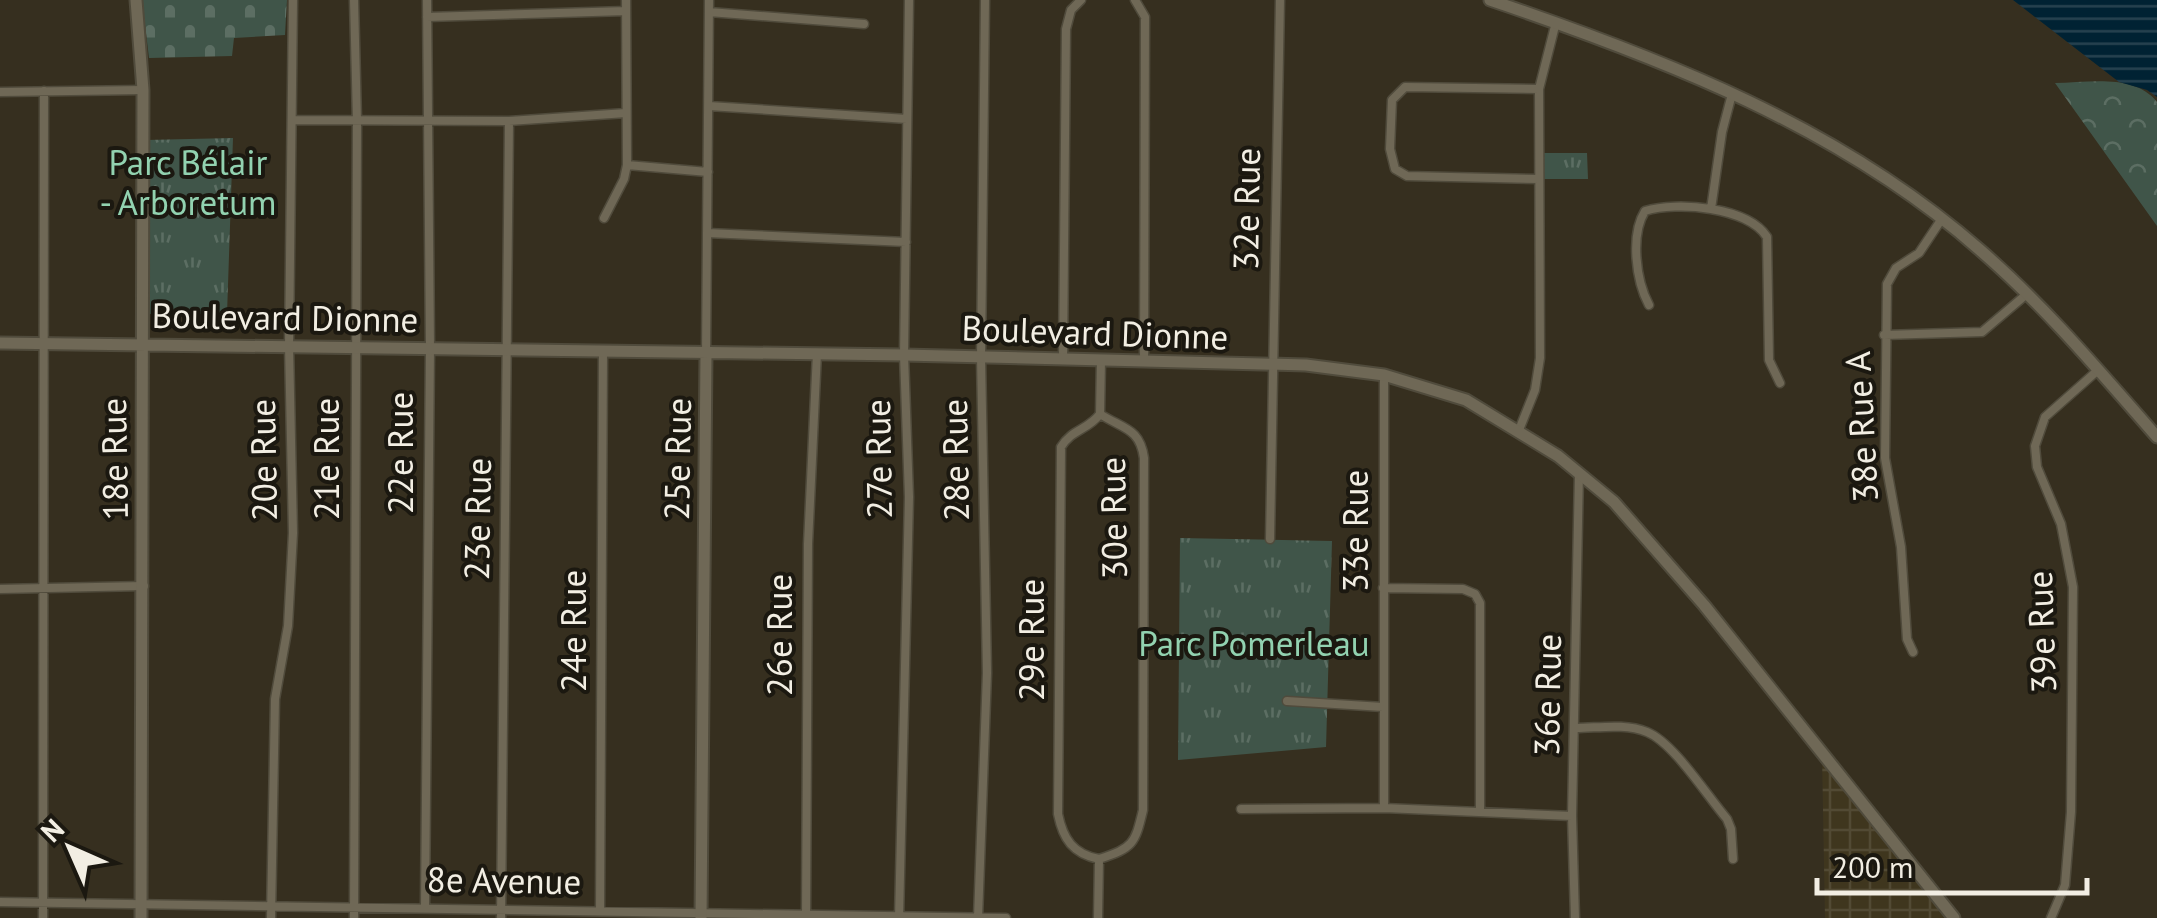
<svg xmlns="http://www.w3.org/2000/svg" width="2157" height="918" viewBox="0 0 2157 918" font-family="'PT Sans',sans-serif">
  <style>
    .industrial { fill: url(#industrial-grid) }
    .forest { fill: url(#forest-crowns) }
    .cemetery { fill: url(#cemetery-stones) }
    .park { fill: url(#park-tufts) }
    .water { fill: url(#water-rules) }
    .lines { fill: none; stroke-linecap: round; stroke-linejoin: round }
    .street-casing { stroke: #504b3c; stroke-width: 11 }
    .secondary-casing { stroke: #504b3c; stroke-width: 15 }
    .street { stroke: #6f6856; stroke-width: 8 }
    .secondary { stroke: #6f6856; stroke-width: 11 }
    .labels { text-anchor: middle; stroke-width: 8; stroke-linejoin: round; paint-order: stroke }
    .park-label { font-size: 35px; fill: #92d2b0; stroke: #1b1810 }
    .street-label { font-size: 35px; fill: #f2eee3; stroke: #1b1810 }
  </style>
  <defs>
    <pattern id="industrial-grid" width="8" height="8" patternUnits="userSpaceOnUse" patternTransform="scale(2.5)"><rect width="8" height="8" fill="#3f361e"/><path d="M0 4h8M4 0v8" fill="none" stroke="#524a34"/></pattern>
    <pattern id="forest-crowns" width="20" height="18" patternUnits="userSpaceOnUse" patternTransform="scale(2.5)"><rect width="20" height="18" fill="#405549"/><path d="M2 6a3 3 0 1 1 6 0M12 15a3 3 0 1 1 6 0" fill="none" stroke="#5c6e63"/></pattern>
    <pattern id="cemetery-stones" width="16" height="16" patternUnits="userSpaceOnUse" patternTransform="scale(2.5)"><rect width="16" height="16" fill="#405549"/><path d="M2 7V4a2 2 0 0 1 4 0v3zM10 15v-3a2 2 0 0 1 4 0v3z" fill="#5c6e63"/></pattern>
    <pattern id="park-tufts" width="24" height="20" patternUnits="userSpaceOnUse" patternTransform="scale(2.5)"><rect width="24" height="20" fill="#405549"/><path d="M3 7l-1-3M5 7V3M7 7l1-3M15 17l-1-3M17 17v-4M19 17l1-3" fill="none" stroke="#5c6e63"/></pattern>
    <pattern id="water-rules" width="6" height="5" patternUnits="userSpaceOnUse" patternTransform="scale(2.5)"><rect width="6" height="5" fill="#023"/><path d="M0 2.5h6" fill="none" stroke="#264250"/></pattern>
  </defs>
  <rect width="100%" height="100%" fill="#362f1f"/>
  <!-- industrial -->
  <path class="industrial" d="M 1822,753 L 1954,918 L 1825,918 Z"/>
  <!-- forest -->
  <path class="forest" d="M 2055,83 C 2088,83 2134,73 2157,102 L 2157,226 Z"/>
  <!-- cemetery -->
  <path class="cemetery" d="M 142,0 L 287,0 L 285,35 L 234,38 L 232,56 L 149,58 Z"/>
  <!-- park -->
  <path class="park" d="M 233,138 L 227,314 L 146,314 L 146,140 Z
    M 1539,153 L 1587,153 L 1588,179 L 1539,179 Z
    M 1180,538 L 1332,541 L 1326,747 L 1178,760 Z"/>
  <!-- water -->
  <path class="water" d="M 2013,0 L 2157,0 L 2157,97 L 2147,90 L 2119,82 Z"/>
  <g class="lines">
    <defs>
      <path id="street" d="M 354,0 L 357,121 L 354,918
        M 1135,0 L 1145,17 L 1144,361
        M 709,12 L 864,24
        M 427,17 L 626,11
        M 0,92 L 143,90
        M 709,106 L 907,119
        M 292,120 L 509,121 L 626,113
        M 627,165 L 708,172
        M 1539,179 L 1407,176 L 1395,169 L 1390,149 L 1392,100 L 1405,87 L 1539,89
        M 1711,209 L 1722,132 L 1732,94
        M 604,218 L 624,179 L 627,165 L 626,0
        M 707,233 L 906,242
        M 1649,305 C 1636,281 1630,235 1645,211 C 1677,201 1748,207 1767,237 L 1769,360 L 1780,383
        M 1884,335 L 1982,332 L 2028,293
        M 706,354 L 709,0
        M 1063,360 L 1066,29 L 1071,10 L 1081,0
        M 1519,430 L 1535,390 L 1540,358 L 1539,89 L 1556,22
        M 1270,539 L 1280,0
        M 1383,588 L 1463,589 L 1475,594 L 1480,603 L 1480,812
        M 0,589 L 144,586
        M 1913,652 L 1907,639 L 1901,547 L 1885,458 L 1887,284 L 1896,268 L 1919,253 L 1941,220
        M 1287,701 L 1383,707
        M 1576,728 C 1598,728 1625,723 1647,732 C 1674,743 1707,796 1727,819 L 1731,829 L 1733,859
        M 1384,808 L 1384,375
        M 1241,809 L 1384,808 L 1572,816
        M 1099,859 C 1133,848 1135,844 1143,810 L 1144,458 C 1140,428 1123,429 1100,414
        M 0,902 L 1006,918
        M 425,907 L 430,348 L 427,0
        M 600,910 L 603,352
        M 43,918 L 44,91
        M 271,918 L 275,699 L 288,626 L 293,533 L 289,346 L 293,0
        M 501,918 L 509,121
        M 806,918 L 808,544 L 817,353
        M 899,918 L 909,497 L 904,355 L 909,0
        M 978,918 L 987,673 L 981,358 L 985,0
        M 1098,918 L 1099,859 C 1073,854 1063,839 1058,814 L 1061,447 C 1072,429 1088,430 1100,414 L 1101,360
        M 1575,918 L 1572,816 L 1579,473
        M 2051,918 L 2065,885 L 2071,812 L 2073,587 L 2061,524 L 2037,467 L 2035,446 L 2045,417 L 2097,371"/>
      <path id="secondary" d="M 136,0 L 143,90 L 141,918
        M 1490,0 C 1664,59 1840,127 1980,250 C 2045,306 2101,373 2157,437
        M 0,343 L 904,355 L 1306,365 L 1384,375 L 1466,400 L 1558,456 L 1614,502 L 1704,605 L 1954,918
        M 701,918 L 706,354"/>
    </defs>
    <!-- street casing -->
    <use href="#street" class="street-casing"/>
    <!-- secondary casing -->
    <use href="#secondary" class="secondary-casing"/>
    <!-- street -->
    <use href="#street" class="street"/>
    <!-- secondary -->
    <use href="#secondary" class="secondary"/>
  </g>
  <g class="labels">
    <!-- park labels -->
    <g class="park-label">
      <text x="188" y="175">Parc Bélair<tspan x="188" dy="40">- Arboretum</tspan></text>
      <text x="1254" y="656">Parc Pomerleau</text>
    </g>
    <!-- street labels -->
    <g class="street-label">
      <text transform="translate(1247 209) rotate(-89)" y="12">32e Rue</text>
      <text transform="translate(285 318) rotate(1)" y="12">Boulevard Dionne</text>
      <text transform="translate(1095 333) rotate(2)" y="12">Boulevard Dionne</text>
      <text transform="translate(1862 427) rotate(-93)" y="12">38e Rue A</text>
      <text transform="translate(401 453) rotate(-90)" y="12">22e Rue</text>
      <text transform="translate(115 459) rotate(-91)" y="12">18e Rue</text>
      <text transform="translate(327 459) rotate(-90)" y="12">21e Rue</text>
      <text transform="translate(678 459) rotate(-89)" y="12">25e Rue</text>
      <text transform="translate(879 459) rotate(-91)" y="12">27e Rue</text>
      <text transform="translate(264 460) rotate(-91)" y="12">20e Rue</text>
      <text transform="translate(956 460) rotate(-91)" y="12">28e Rue</text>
      <text transform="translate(1114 518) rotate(-91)" y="12">30e Rue</text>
      <text transform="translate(478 519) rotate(-89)" y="12">23e Rue</text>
      <text transform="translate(1356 531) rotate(-90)" y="12">33e Rue</text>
      <text transform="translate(574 631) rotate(-90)" y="12">24e Rue</text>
      <text transform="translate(2042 632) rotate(-92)" y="12">39e Rue</text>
      <text transform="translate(780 635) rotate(-90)" y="12">26e Rue</text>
      <text transform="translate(1032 640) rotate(-90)" y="12">29e Rue</text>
      <text transform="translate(1548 695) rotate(-89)" y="12">36e Rue</text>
      <text transform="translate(504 881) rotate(1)" y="12">8e Avenue</text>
    </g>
  </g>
  <!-- north arrow -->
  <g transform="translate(70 848) rotate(315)" stroke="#1b1810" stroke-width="8" paint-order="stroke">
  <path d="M0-8L18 38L0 25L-18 38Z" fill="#f2eee3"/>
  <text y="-15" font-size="28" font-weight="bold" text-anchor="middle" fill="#f2eee3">N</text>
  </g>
  <!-- scale -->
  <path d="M1817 878v15h270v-15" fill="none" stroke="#f2eee3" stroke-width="5"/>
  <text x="1832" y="878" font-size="30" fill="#f2eee3" stroke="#1b1810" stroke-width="8" paint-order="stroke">200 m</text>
</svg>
